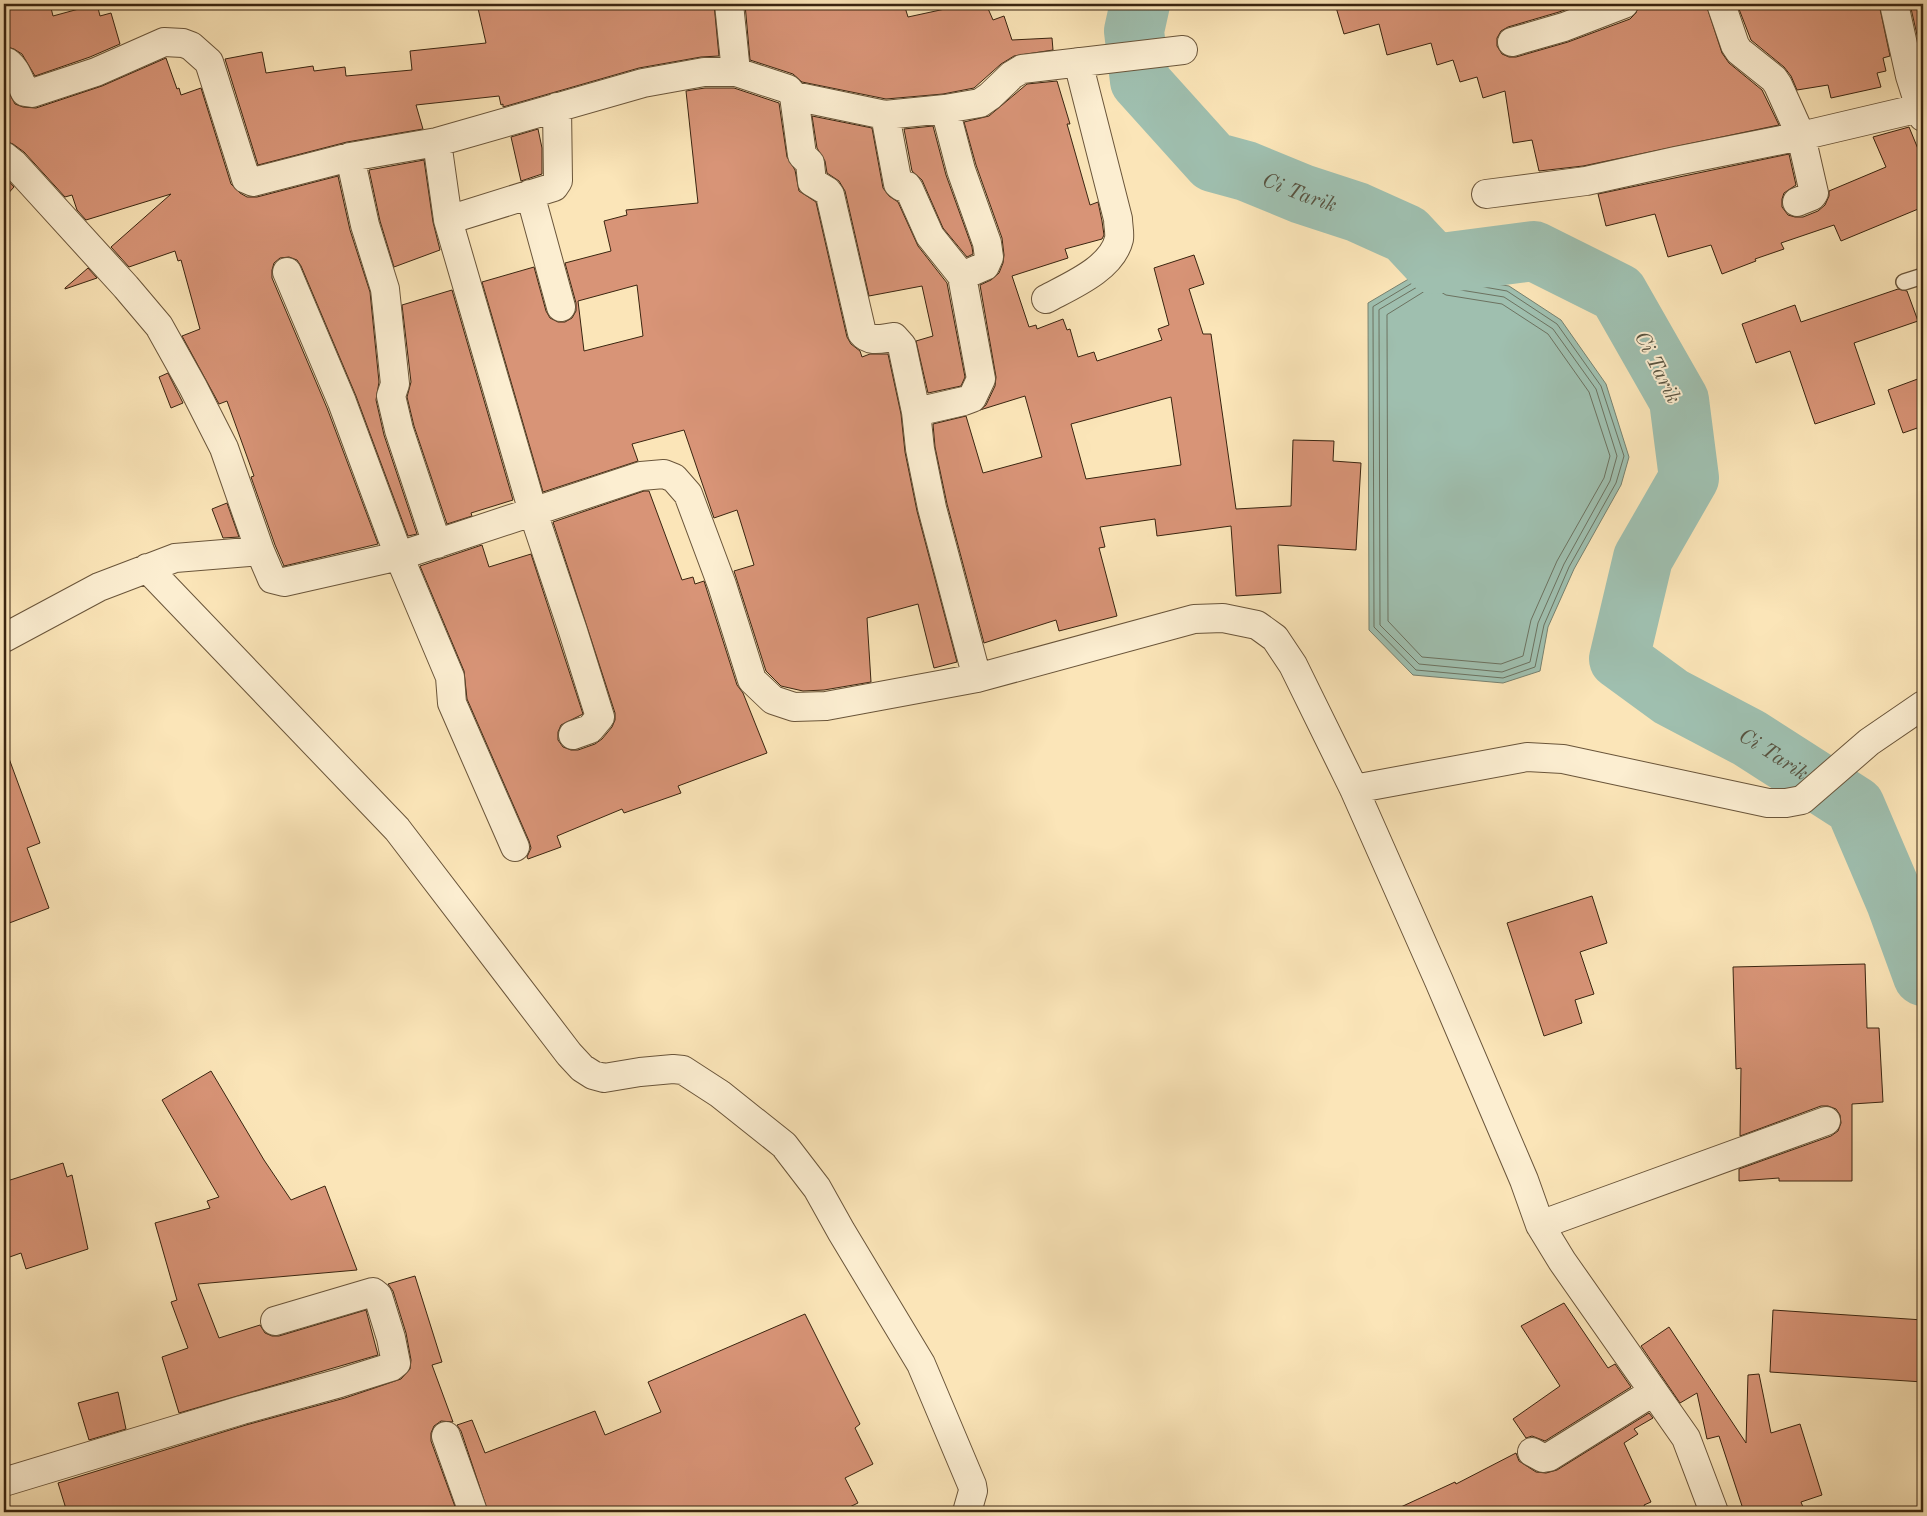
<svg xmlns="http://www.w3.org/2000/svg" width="1927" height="1516" viewBox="0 0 1927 1516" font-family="'Old Standard TT',serif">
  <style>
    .water { fill: #9fbfaf; stroke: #77816f }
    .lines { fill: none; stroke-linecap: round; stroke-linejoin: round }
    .shore { stroke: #6c7260; stroke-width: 1 }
    .river { stroke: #9fbfaf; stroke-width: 60 }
    .building { fill: #d89477; stroke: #3a2510; fill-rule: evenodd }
    .lane-casing { stroke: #6a553a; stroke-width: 18 }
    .street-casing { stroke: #6a553a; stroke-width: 30 }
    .lane { stroke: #fceed1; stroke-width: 15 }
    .street { stroke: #fceed1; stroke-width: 28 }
    .labels { text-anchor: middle; stroke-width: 4; stroke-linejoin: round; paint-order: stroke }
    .water-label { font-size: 21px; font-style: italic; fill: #585340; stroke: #fceed1 }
  </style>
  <rect width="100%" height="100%" fill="#fbe5b8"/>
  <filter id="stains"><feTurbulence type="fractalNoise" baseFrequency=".004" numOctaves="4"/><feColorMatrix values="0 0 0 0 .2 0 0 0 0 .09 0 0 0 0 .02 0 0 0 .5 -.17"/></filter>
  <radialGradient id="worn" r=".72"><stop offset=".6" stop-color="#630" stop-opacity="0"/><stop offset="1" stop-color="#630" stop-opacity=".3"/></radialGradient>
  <!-- water -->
  <path class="water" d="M 1434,264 L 1450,277 L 1509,286 L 1561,320 L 1606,384 L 1629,457 L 1621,485 L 1574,569 L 1548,627 L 1540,671 L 1503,683 L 1413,675 L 1369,630 L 1368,303 Z"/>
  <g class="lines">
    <!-- shore -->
    <path class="shore" d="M 1433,271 L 1449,281 L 1507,291 L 1557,324 L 1601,386 L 1624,456 L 1616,483 L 1569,567 L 1544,625 L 1535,667 L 1503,678 L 1416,670 L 1374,627 L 1373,307 Z
      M 1433,278 L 1448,288 L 1504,297 L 1553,329 L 1596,389 L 1617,456 L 1610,481 L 1564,564 L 1538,623 L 1530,662 L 1502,672 L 1419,664 L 1380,625 L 1379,310 Z
      M 1432,287 L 1446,295 L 1502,304 L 1548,334 L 1589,392 L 1610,456 L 1604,478 L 1557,561 L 1531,620 L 1523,656 L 1501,664 L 1422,657 L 1388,621 L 1387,315 Z"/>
    <!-- river -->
    <path class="river" id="s1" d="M 1140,4 L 1134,31 L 1140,81 L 1213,162 L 1246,171 L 1302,194 L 1357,212 L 1406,234 L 1434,264 L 1534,251 L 1618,293 L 1679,400 L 1689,478 L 1643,558 L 1619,659 L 1671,697 L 1749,738 L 1855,806 L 1896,902 L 1923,976"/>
  </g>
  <!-- building -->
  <path class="building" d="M 4,4 L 50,4 L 53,16 L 97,4 L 100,16 L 111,13 L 120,44 L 90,57 L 35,76 L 22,54 L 14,49 L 4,46 Z
    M 477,4 L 714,4 L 719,56 L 701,57 L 639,68 L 503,107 L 503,104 L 501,105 L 499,96 L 416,105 L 423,129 L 347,142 L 258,165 L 225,59 L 262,52 L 266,73 L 313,66 L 314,71 L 345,67 L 346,76 L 412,70 L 410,51 L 486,43 Z
    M 745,4 L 904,4 L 908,17 L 968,4 L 986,4 L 993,20 L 1004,16 L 1012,40 L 1052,38 L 1053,50 L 1014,56 L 1001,64 L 974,88 L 943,94 L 886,99 L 802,82 L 793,74 L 750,60 Z
    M 1335,4 L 1581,4 L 1559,12 L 1508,27 L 1501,31 L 1497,38 L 1497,46 L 1502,54 L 1509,57 L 1516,57 L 1568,42 L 1630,19 L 1636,13 L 1639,4 L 1706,4 L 1722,53 L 1729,63 L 1762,90 L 1779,125 L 1583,166 L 1539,171 L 1532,140 L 1513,143 L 1505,91 L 1483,98 L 1477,77 L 1460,82 L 1453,60 L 1437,65 L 1431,43 L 1387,55 L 1379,24 L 1344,34 Z
    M 1737,4 L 1879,4 L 1890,56 L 1883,58 L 1886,71 L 1877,73 L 1881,87 L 1831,98 L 1828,85 L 1797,90 L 1791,76 L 1784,67 L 1751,40 Z
    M 1910,4 L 1923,4 L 1923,47 L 1920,48 Z
    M 166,58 L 177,89 L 179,88 L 181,95 L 201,88 L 231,184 L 240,193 L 247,197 L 257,197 L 338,176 L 350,230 L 370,292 L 379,382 L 376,400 L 384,435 L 417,534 L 408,536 L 356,396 L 301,266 L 297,260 L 289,257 L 280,258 L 274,263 L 272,270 L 272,278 L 327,408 L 378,544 L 284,566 L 275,545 L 251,477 L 254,476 L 227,401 L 219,404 L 182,336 L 200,329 L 181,260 L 178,261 L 175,251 L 129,267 L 111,247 L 171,194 L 86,220 L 77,210 L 72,195 L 65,197 L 24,152 L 13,144 L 4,141 L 4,83 L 15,104 L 23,107 L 36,108 L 102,86 Z
    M 1057,81 L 1070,124 L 1067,124 L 1090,205 L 1098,202 L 1102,221 L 1104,235 L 1102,239 L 1065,249 L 1068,258 L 1012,276 L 1029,327 L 1036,325 L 1037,329 L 1063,319 L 1067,330 L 1070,329 L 1078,357 L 1094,352 L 1097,361 L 1162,340 L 1158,329 L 1169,325 L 1154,268 L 1194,255 L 1204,284 L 1189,289 L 1203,334 L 1211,334 L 1236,509 L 1291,506 L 1293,440 L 1334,441 L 1333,461 L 1361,463 L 1356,550 L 1278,545 L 1281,593 L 1236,596 L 1231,526 L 1157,536 L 1155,519 L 1100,527 L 1105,547 L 1099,548 L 1117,616 L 1059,631 L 1056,620 L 984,643 L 947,504 L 935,447 L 933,424 L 966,416 L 983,473 L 1042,457 L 1025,396 L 980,410 L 986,405 L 995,386 L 996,377 L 980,285 L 991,280 L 999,273 L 1003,263 L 1004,255 L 1002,238 L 976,165 L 964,122 L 989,116 L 1027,84 ZM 1171,397 L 1181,465 L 1086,479 L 1071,424 Z
    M 705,88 L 734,88 L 779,103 L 787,157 L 795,170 L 799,191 L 816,202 L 847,337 L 851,344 L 860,351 L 862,357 L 870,354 L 888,354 L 901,414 L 905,452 L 917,511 L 957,662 L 934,668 L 918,604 L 867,618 L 871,682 L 824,690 L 803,691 L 781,686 L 766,671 L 734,571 L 754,565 L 737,510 L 714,518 L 684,430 L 632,444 L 638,461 L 543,492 L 482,282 L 534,267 L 546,311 L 550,318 L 558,322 L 565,322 L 572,318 L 576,311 L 576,303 L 565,263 L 611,251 L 604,221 L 627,215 L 626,210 L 698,203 L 686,91 ZM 637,285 L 643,336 L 584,351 L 578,301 Z
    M 812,116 L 872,128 L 883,188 L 889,196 L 898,202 L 918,246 L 947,283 L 965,377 L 961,386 L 928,393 L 916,341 L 933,336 L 922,286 L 869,296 L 845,191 L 839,181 L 827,173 L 825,161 L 817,148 Z
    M 933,126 L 946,175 L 972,247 L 973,254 L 967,257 L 943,228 L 922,180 L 912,171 L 904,129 Z
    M 1909,127 L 1923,161 L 1923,207 L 1841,241 L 1834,225 L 1781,243 L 1784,249 L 1755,259 L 1756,261 L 1722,274 L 1711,245 L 1668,257 L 1655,214 L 1606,226 L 1598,194 L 1789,154 L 1796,185 L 1784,193 L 1782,199 L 1782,207 L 1788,215 L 1795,217 L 1803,217 L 1818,211 L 1825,205 L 1829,196 L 1829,191 L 1886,167 L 1873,137 Z
    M 538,129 L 542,148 L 542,174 L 521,181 L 511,137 Z
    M 424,160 L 433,222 L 440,250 L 394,267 L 380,221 L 369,170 Z
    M 4,176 L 14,187 L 4,198 Z
    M 88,268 L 97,278 L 65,289 L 65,288 Z
    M 1898,289 L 1907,291 L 1918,321 L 1854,343 L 1875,404 L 1815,424 L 1790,351 L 1756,363 L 1742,324 L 1795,305 L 1801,322 Z
    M 452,290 L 513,500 L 471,513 L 472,516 L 447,524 L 414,426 L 407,397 L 411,382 L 402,305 Z
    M 168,373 L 183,403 L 171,408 L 159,377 Z
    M 1923,377 L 1923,426 L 1903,433 L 1888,390 Z
    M 644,491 L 649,491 L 682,580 L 693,577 L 695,584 L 704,581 L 737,685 L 743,693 L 767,753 L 678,786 L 681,793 L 624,813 L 622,809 L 557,836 L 561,847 L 528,859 L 527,857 L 531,848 L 529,841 L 467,699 L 464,671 L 420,566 L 482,545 L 489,567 L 531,554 L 583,714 L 561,725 L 558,732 L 558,740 L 563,747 L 571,750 L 578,750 L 595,744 L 602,739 L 612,727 L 615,720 L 615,713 L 553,522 Z
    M 227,503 L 239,537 L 223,538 L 212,509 Z
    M 4,753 L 7,753 L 40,843 L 27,848 L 49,908 L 4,925 Z
    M 1592,896 L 1607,943 L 1580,952 L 1594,994 L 1575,1000 L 1582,1023 L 1544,1036 L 1507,923 Z
    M 1865,964 L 1867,1028 L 1879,1028 L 1883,1102 L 1852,1104 L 1852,1181 L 1779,1181 L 1779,1178 L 1739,1181 L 1739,1169 L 1831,1136 L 1838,1131 L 1841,1123 L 1840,1115 L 1836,1109 L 1828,1106 L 1821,1106 L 1740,1136 L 1741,1068 L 1736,1069 L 1733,967 Z
    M 211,1071 L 264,1160 L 291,1200 L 325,1186 L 357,1270 L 198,1284 L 219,1338 L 260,1325 L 265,1333 L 272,1336 L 279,1336 L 366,1310 L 378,1355 L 179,1413 L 162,1357 L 188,1348 L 171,1302 L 177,1300 L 155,1223 L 210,1208 L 207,1201 L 219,1197 L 162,1100 Z
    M 63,1163 L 67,1177 L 72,1175 L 88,1249 L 26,1269 L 21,1253 L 4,1259 L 4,1182 Z
    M 415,1276 L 442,1362 L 432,1365 L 453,1422 L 441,1421 L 434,1426 L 431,1433 L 431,1441 L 457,1512 L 67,1512 L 58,1483 L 246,1425 L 345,1398 L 401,1379 L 410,1369 L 411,1360 L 406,1333 L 393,1291 L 388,1284 Z
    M 1564,1303 L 1608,1368 L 1615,1364 L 1631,1387 L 1545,1441 L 1532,1436 L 1526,1438 L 1513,1419 L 1560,1386 L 1521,1326 Z
    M 1773,1310 L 1923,1320 L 1923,1382 L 1770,1372 Z
    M 805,1314 L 860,1424 L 855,1428 L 873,1464 L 845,1478 L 858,1503 L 839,1512 L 488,1512 L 461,1431 L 457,1425 L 472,1420 L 485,1453 L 595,1411 L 605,1435 L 661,1412 L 648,1382 Z
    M 1669,1327 L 1746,1443 L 1748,1375 L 1759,1374 L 1771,1433 L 1800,1424 L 1822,1495 L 1801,1502 L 1805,1512 L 1744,1512 L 1719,1436 L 1707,1439 L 1697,1393 L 1680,1403 L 1641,1346 Z
    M 118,1392 L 126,1429 L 89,1440 L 78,1403 Z
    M 1649,1413 L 1653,1418 L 1634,1429 L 1638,1434 L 1624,1443 L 1651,1502 L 1644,1505 L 1647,1512 L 1390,1512 L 1455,1482 L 1456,1484 L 1516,1453 L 1519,1461 L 1536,1472 L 1546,1473 L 1557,1470 Z"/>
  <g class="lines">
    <defs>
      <path id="lane" d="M 1904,282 L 1923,276"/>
      <path id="street" d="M 729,4 L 736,72
        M 1721,4 L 1735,45 L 1739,51 L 1774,79 L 1778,85 L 1801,136 L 1814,193 L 1812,196 L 1797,202
        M 1894,4 L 1910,76 L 1923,117
        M 1512,42 L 1564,27 L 1624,4
        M 4,61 C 15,64 20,82 25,92 L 32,93 L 96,72 L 164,42 L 183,43 L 191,46 L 209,62 L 246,179 L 253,182 L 350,157 L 437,142 L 643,83 L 704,72 L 736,72 L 788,89 L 794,96 L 885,115 L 945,109 L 980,103 L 990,96 L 1012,75 L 1022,69 L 1183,50
        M 794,96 L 802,155 L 810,163 L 812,182 L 827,191 L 830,195 L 862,333 C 870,343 883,338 894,337 L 902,346 L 916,412 L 920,449 L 932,508 L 977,678
        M 885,115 L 898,184 L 902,187 L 907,186 L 909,189 L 930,236 L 962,276
        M 437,142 L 448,220 L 533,512 L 573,631 L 600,717 L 590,729 L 573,735
        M 4,156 L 14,164 L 126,287 L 159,326 L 193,387 L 224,448 L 260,551 L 272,579 L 284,582 L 399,556 L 641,476 L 664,474 L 674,478 L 688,494 L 722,585 L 752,680 L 773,700 L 794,707 L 826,706 L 977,678 L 1194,619 L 1223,618 L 1257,625 L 1275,638 L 1293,665 L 1354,789 L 1439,981 L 1524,1180 L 1540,1225 L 1562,1261 L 1686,1438 L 1714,1512
        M 350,157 L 365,225 L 385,289 L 395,384 L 391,396 L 399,430 L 437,544
        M 530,194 L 561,307
        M 1486,194 L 1586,181 L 1676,161 L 1801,136 L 1920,108
        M 448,220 L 554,187 L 558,181 L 557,107
        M 287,272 L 342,402 L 399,556 L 450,677 L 452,703 L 515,847
        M 1046,299 C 1070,286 1112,269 1119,239 C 1120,233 1118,225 1118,219 L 1078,62
        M 916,412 L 964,401 L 972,398 L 981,379 L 962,276 L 985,266 L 989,257 L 987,243 L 961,170 L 945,109
        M 147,568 L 397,829 L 569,1054 L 582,1068 L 593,1075 L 604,1078 L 640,1072 L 673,1069 L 683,1070 L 720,1094 L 784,1145 L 817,1188 L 841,1231 L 921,1364 L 972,1485 L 973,1491 L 967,1512
        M 4,638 L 99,587 L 175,558 L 260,551
        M 1354,789 L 1527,757 L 1563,759 L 1768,803 L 1786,803 L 1802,800 L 1869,742 L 1923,705
        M 1540,1225 L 1826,1121
        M 446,1436 L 473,1512
        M 1532,1452 L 1543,1458 L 1549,1457 L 1653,1392
        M 4,1482 L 242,1410 L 340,1383 L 391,1367 L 396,1363 L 391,1338 L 378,1296 L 373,1292 L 275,1321"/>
    </defs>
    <!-- lane casing -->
    <use href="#lane" class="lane-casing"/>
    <!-- street casing -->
    <use href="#street" class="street-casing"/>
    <!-- lane -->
    <use href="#lane" class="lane"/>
    <!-- street -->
    <use href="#street" class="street"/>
  </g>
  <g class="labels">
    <!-- water labels -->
    <g class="water-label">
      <text dy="7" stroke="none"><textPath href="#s1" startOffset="279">Ci Tarik</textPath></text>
      <text transform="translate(1658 367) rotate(63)" y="7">Ci Tarik</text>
      <text dy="7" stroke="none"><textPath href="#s1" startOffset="1209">Ci Tarik</textPath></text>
    </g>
  </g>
  <!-- margin -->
  <rect width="1927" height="1516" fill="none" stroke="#fbe5b8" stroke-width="20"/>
  <rect x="5" y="5" width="1917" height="1506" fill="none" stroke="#3a2510" stroke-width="2.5"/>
  <rect x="10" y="10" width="1907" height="1496" fill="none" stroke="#3a2510"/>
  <rect width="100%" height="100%" filter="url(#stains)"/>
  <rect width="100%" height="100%" fill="url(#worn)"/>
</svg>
